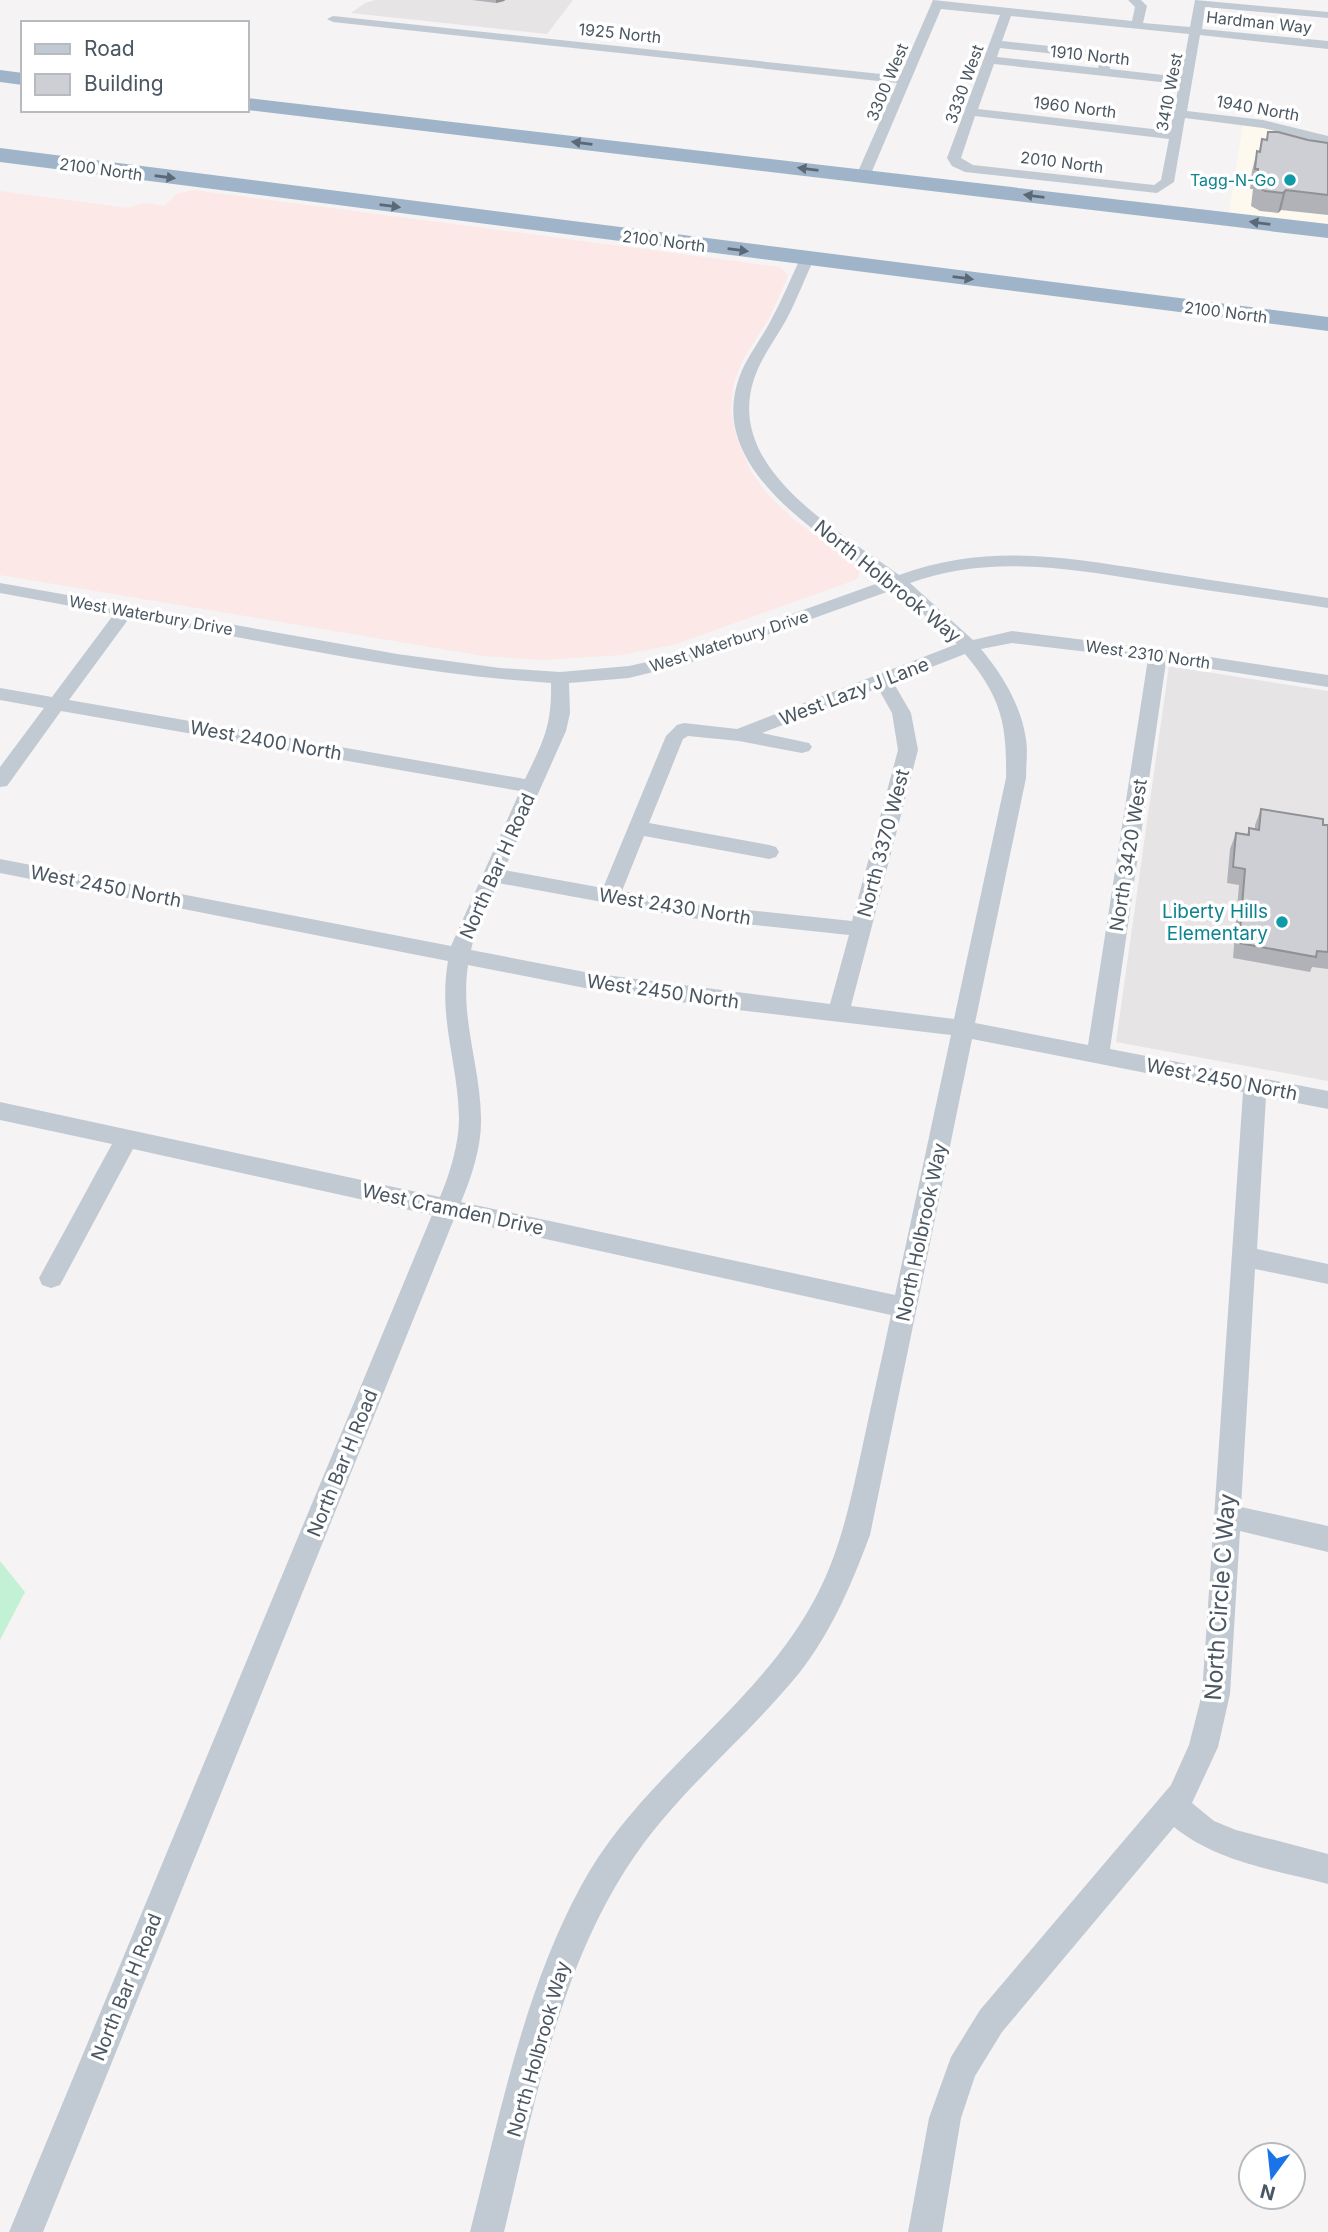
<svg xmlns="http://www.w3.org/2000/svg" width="1328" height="2232" viewBox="0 0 1328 2232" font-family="Inter,sans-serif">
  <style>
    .commercial { fill: #fdf9ef }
    .education { fill: #e6e4e5 }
    .medical { fill: #fce8e6 }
    .green { fill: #c3f1d5 }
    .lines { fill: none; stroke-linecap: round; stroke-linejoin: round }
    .minor { fill: #c1cad2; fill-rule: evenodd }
    .trunk { fill: #9fb4c9; fill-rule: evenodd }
    .wall { fill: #b0b2b7 }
    .shaded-wall { fill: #909195 }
    .building { fill: #cdcfd5; stroke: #909195; stroke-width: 2 }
    .oneway { fill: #5b6976 }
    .culture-dot { fill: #0f9aa8; stroke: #fff; stroke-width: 2.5 }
    .labels { text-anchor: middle; stroke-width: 7; stroke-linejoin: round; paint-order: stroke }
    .far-street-label { font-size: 16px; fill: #4a5661; stroke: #fff }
    .far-culture-label { font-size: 16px; fill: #0d838f; stroke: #fff; text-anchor: end }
    .street-label { font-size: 19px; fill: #4a5661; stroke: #fff }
    .culture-label { font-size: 19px; fill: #0d838f; stroke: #fff; text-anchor: end }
    .near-street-label { font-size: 23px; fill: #4a5661; stroke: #fff }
  </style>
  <rect width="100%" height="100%" fill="#f5f3f3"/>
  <!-- commercial -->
  <path class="commercial" d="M 1243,125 L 1264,128 L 1328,144 L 1328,225 L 1229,212 Z"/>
  <!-- education -->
  <path class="education" d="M 375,0 L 573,0 L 547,34 L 351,13 L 365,3 Z
    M 1169,666 L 1328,691 L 1328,1081 L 1116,1042 Z"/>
  <!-- medical -->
  <path class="medical" d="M 193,190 L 780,267 L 788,276 L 769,318 L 742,361 L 733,385 L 731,409 L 736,436 L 750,470 L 768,495 L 797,522 L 855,563 L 859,570 L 859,576 L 855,580 L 673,645 L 621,655 L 543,660 L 484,656 L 0,575 L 0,191 L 127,208 L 145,203 L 165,206 L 176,194 Z"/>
  <!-- green -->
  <path class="green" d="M 0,1561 L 25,1592 L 0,1640 Z"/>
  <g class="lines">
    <!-- minor -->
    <path class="minor" d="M 933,0 L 1132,21 L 1135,7 L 1128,0 L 1141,0 L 1147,6 L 1143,23 L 1190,27 L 1195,0 L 1328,12 L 1328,18 L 1205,7 L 1202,29 L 1328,41 L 1328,49 L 1200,35 L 1187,111 L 1263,120 L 1328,136 L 1328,144 L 1263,128 L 1185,118 L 1174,182 L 1157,193 L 965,172 L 952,166 L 947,158 L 1000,15 L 941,9 L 870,176 L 863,180 L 856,176 L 897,83 L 333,22 L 327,19 L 333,16 L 900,76 ZM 1011,16 L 1189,34 L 1181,77 L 1110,69 L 1110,58 L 1097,51 L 1002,41 ZM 1000,48 L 1094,58 L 1100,62 L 1098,68 L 997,57 ZM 994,64 L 1179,84 L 1170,131 L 978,109 ZM 975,116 L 1169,139 L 1161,180 L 1154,185 L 973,165 L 961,158 Z
      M 807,255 L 814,259 C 804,280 796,302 785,322 C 774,341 761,358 754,379 C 724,470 840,531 899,575 C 989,543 1062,557 1153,571 C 1211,580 1270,589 1328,598 L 1328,608 C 1270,599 1211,591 1153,582 C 1070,569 991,554 910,583 L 973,640 L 1012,631 L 1158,649 L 1328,675 L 1328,687 L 1166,662 L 1110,1049 L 1328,1091 L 1328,1109 L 1266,1097 L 1257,1249 L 1328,1264 L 1328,1284 L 1255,1269 L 1241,1507 L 1328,1526 L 1328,1552 L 1240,1531 L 1230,1694 L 1218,1747 L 1192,1803 L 1214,1821 L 1236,1830 L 1328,1854 L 1328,1884 C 1275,1870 1217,1862 1174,1827 L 1002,2032 L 975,2076 L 961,2118 L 942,2232 L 908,2232 L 929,2118 L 951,2057 L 980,2010 L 1171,1785 L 1189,1745 L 1202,1694 L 1243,1092 L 972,1039 L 870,1535 C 852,1583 832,1631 800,1672 C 746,1739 675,1793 628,1866 C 557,1976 534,2107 504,2232 L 470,2232 C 500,2115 523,1993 581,1886 C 634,1788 729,1726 792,1636 C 836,1574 847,1517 863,1444 C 872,1401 882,1358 891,1315 L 454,1219 L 43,2232 L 9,2232 L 432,1215 L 133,1149 L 60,1285 L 51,1288 L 42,1285 L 39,1278 L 112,1144 L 0,1120 L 0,1102 L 440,1197 C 450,1173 459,1144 459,1118 C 458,1062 438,1019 448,961 L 0,873 L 0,859 L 451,946 L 520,791 L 61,711 L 7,786 L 0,787 L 0,767 L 44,708 L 0,700 L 0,688 L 52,697 L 114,614 L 0,593 L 0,583 L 397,654 L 500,668 L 560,672 L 629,666 L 678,655 L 884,581 C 824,536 706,470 739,378 C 746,358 760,341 770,322 C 781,302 790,280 800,259 ZM 895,589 L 957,644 L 737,729 L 684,723 L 677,725 L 666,736 L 603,888 L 504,870 L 566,731 L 570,713 L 569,683 L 629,678 L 689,663 ZM 130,617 C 269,642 409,674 551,683 C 552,726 543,742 525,779 L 69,700 ZM 1012,643 L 1148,659 L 1088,1045 L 975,1023 L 1026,778 C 1026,765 1028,751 1026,739 C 1021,705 1002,674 981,649 ZM 965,654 C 1001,697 1007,723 1006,778 L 954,1019 L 851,1006 L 918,750 L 911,713 L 893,682 ZM 878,688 L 892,713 L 898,750 L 852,921 L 690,904 L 622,891 L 644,836 L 769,859 L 776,857 L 779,852 L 776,847 L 769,845 L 649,823 L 683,739 L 688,736 L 739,741 L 802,753 L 809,751 L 812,747 L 809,743 L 762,733 ZM 498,883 L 690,918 L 849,935 L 830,1004 L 590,973 L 471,950 L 475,933 ZM 468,965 L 590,989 L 729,1009 L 951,1035 L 895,1295 L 461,1202 C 472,1176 482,1145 481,1117 C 480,1065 460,1018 468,965 Z"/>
    <!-- trunk -->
    <path class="trunk" d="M 0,70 L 23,73 L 23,85 L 0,82 Z
      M 247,98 L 1328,224 L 1328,238 L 247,110 Z
      M 0,148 L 1328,317 L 1328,331 L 0,162 Z"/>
  </g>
  <!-- wall -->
  <path class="wall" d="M 472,0 L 505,0 L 504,1 L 496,3 Z
    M 1268,132 L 1308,140 L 1328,143 L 1328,215 L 1281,210 L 1278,213 L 1260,211 L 1251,206 L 1253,189 L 1250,189 L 1252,171 L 1257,151 L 1259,151 L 1262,139 L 1267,140 Z
    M 1261,809 L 1328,825 L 1328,969 L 1312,967 L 1310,972 L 1233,958 L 1239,885 L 1227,883 L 1230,849 L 1236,833 L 1247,835 L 1249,828 L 1255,829 L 1255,825 Z"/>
  <!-- shaded-wall -->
  <path class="shaded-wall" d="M 496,0 L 505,0 L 504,1 L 496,3 Z
    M 1286,190 L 1281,210 L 1278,213 L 1283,193 Z"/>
  <!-- building -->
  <path class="building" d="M 1268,132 L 1278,132 L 1308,140 L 1328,143 L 1328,195 L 1286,190 L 1283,193 L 1265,191 L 1256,186 L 1258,169 L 1255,169 L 1257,151 L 1260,152 L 1262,139 L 1267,140 Z
    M 1261,809 L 1323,819 L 1323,825 L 1328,825 L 1328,952 L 1317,951 L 1316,957 L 1239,943 L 1245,869 L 1233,867 L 1236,833 L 1249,835 L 1249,828 L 1259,830 Z"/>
  <!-- one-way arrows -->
  <defs><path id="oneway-solid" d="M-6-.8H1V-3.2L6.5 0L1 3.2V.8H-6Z" transform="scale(1.75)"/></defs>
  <g class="oneway">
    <use href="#oneway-solid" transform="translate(582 143) rotate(-173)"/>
    <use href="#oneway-solid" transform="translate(808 169) rotate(-173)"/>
    <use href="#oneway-solid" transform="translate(165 177) rotate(8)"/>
    <use href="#oneway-solid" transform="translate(1034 196) rotate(-173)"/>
    <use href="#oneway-solid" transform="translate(390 206) rotate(7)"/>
    <use href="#oneway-solid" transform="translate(1260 223) rotate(-173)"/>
    <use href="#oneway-solid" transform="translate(738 250) rotate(7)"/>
    <use href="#oneway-solid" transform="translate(963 278) rotate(7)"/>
  </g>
  <!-- markers -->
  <g class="culture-dot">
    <circle cx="1290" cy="180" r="7"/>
    <circle cx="1282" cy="922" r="7"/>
  </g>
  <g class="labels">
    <!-- far-street labels -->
    <g class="far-street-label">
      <text transform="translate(1259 22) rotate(6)" y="6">Hardman Way</text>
      <text transform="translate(620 33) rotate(6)" y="6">1925 North</text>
      <text transform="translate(1090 55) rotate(6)" y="6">1910 North</text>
      <text transform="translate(887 82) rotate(-67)" y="6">3300 West</text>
      <text transform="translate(964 84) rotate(-70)" y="6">3330 West</text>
      <text transform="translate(1169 92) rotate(-79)" y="6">3410 West</text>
      <text transform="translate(1075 107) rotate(7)" y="6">1960 North</text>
      <text transform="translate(1258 108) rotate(10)" y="6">1940 North</text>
      <text transform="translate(1062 162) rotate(7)" y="6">2010 North</text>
      <text transform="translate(101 169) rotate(8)" y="6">2100 North</text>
      <text transform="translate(664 241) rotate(7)" y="6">2100 North</text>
      <text transform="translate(1226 312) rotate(7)" y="6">2100 North</text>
      <text transform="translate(151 615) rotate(10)" y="6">West Waterbury Drive</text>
      <text transform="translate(729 641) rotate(-18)" y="6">West Waterbury Drive</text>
      <text transform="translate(1148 654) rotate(8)" y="6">West 2310 North</text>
    </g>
    <!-- far-culture labels -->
    <g class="far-culture-label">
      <text x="1276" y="186">Tagg-N-Go</text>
    </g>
    <!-- street labels -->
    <g class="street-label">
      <text transform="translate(888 581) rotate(39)" y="7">North Holbrook Way</text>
      <text transform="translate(854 691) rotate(-21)" y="7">West Lazy J Lane</text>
      <text transform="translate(266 740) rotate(10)" y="7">West 2400 North</text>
      <text transform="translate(883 843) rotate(-75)" y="7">North 3370 West</text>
      <text transform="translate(1128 855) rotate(-81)" y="7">North 3420 West</text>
      <text transform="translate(497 866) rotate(-66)" y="7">North Bar H Road</text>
      <text transform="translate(106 886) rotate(11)" y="7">West 2450 North</text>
      <text transform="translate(675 906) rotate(9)" y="7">West 2430 North</text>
      <text transform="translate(663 991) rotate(8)" y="7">West 2450 North</text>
      <text transform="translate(1222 1079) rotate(11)" y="7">West 2450 North</text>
      <text transform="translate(453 1209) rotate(12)" y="7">West Cramden Drive</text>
      <text transform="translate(921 1232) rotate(-78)" y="7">North Holbrook Way</text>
      <text transform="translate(342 1463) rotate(-68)" y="7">North Bar H Road</text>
      <text transform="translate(126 1987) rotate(-68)" y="7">North Bar H Road</text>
      <text transform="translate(538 2049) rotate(-74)" y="7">North Holbrook Way</text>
    </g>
    <!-- culture labels -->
    <g class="culture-label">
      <text x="1268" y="918">Liberty Hills<tspan x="1268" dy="22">Elementary</tspan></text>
    </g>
    <!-- near-street labels -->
    <g class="near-street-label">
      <text transform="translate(1220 1597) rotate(-86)" y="8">North Circle C Way</text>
    </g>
  </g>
  <!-- legend -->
  <rect x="21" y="21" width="228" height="91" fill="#ffffff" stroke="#b7bbc0" stroke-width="2"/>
  <rect x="35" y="44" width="35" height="10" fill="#c1cad2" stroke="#b7bbc0" stroke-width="2"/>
  <text x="84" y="56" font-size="21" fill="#4a5661">Road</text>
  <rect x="35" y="74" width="35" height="21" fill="#cdcfd5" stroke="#b7bbc0" stroke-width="2"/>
  <text x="84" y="91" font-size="21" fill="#4a5661">Building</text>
  <!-- north arrow -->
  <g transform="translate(1272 2176) rotate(195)"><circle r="33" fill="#ffffff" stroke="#b7bbc0" stroke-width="2"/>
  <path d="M0-5L12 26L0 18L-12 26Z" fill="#1a73e8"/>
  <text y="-10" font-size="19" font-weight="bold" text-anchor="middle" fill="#4a5661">N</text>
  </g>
</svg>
